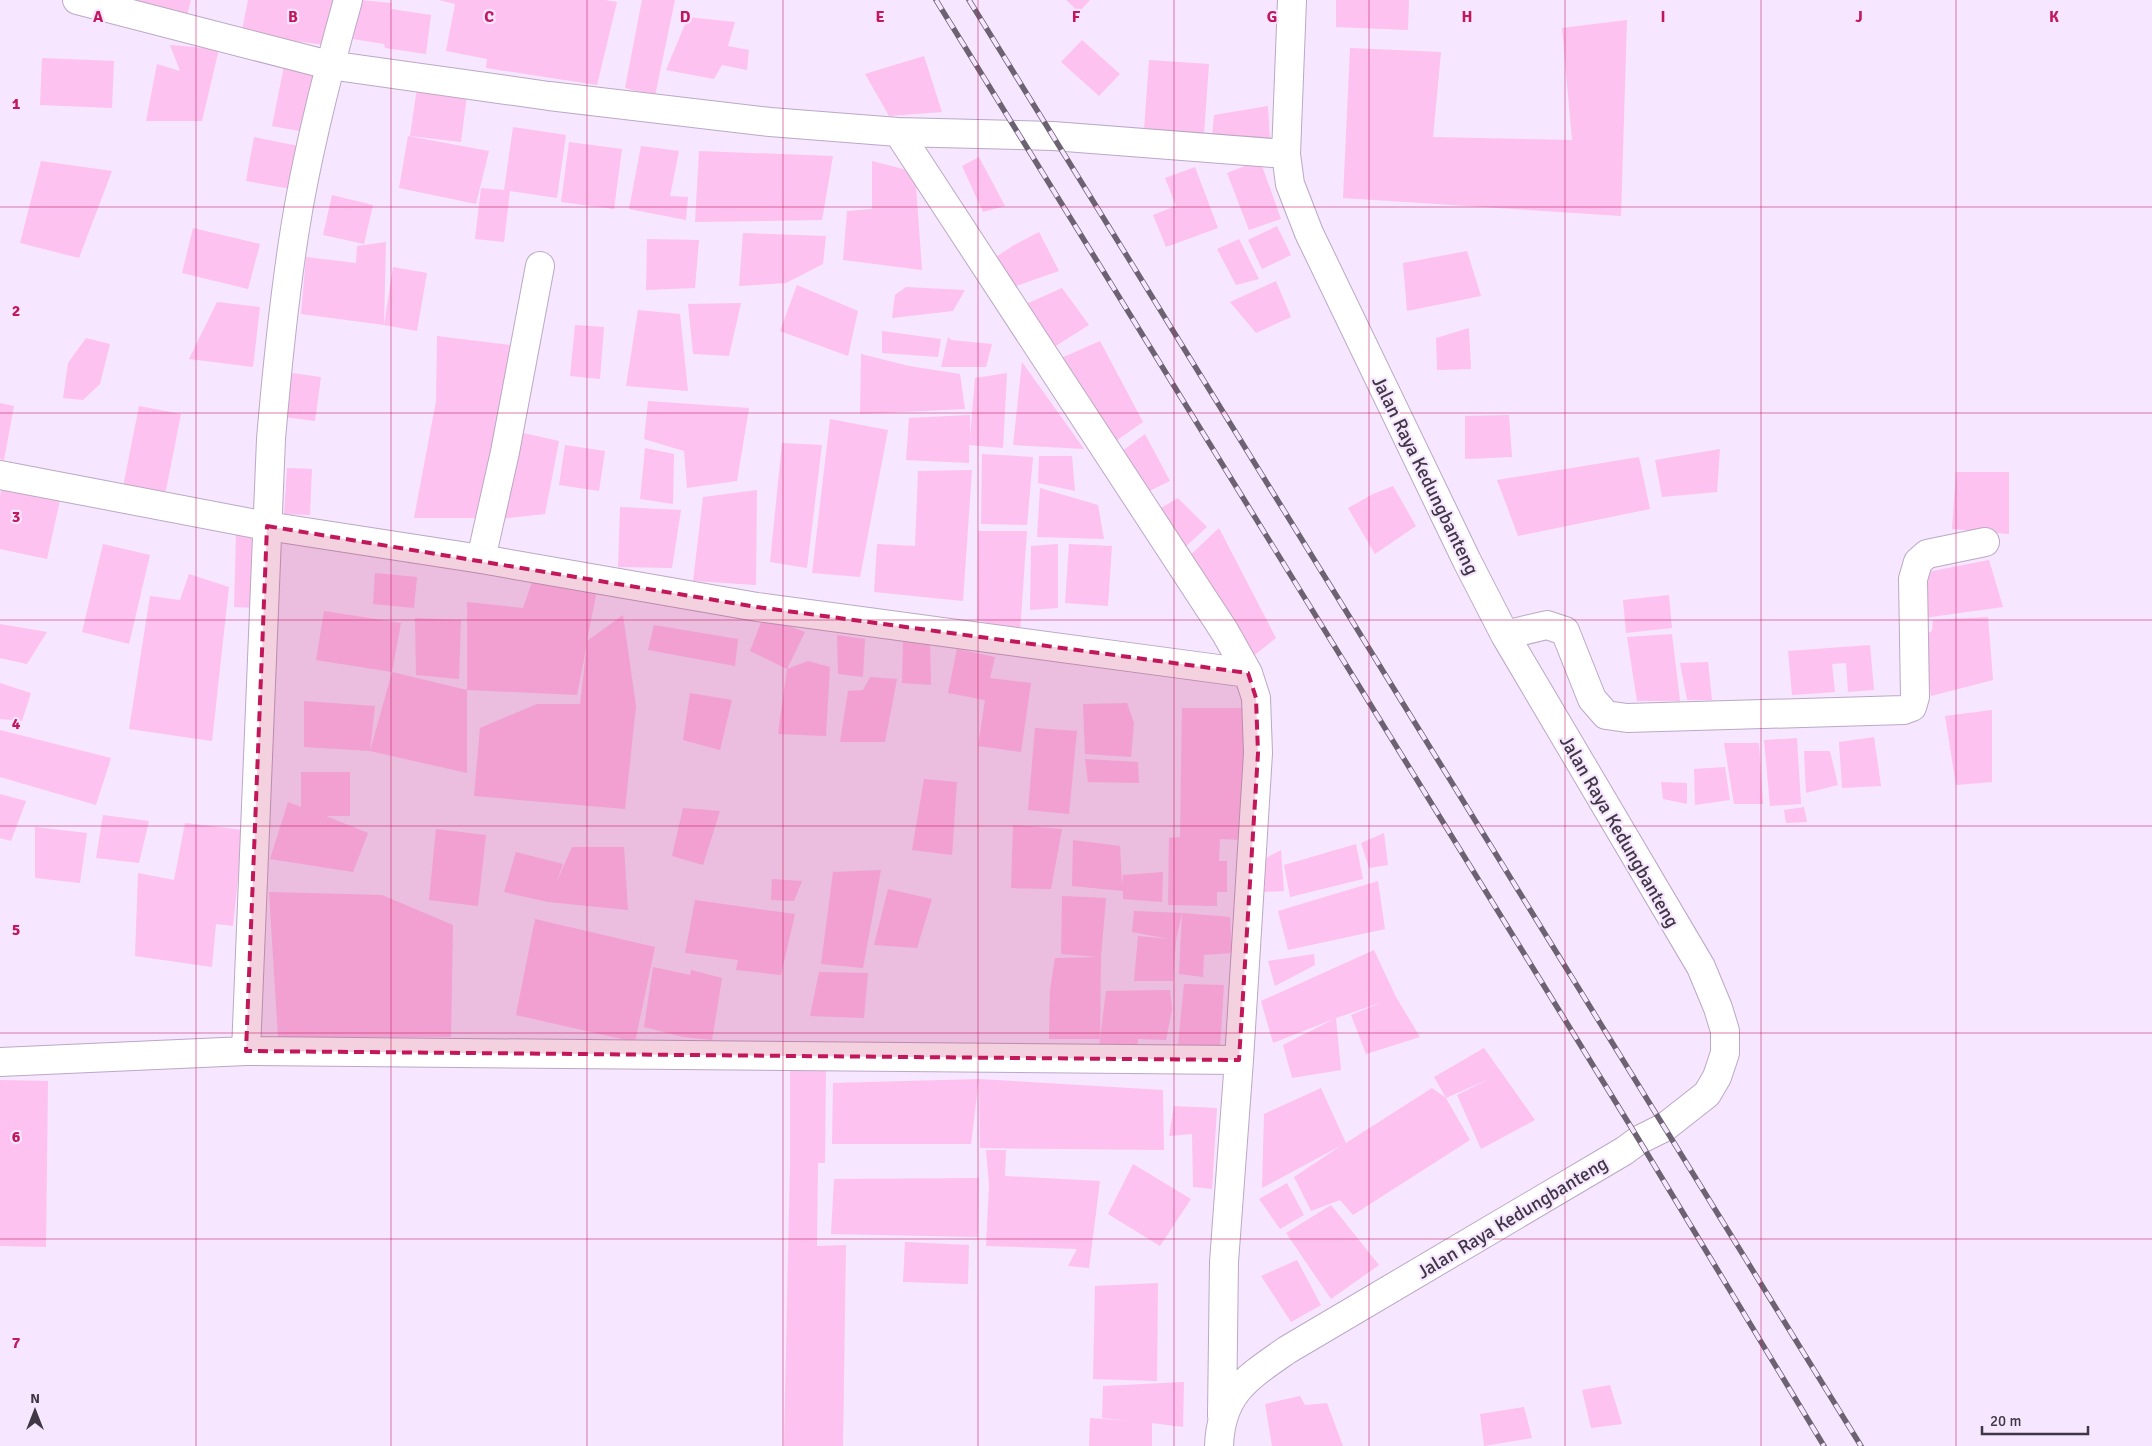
<svg xmlns="http://www.w3.org/2000/svg" width="2152" height="1446" viewBox="0 0 2152 1446" font-family="Signika,sans-serif">
  <style>
    .building { fill: #fdc2ef }
    .lines { fill: none; stroke-linecap: round; stroke-linejoin: round }
    .minor-casing { stroke: #bba8c5; stroke-width: 30 }
    .minor { stroke: #fff; stroke-width: 28 }
    .rail-casing { stroke: #6c6271; stroke-width: 5.5 }
    .rail { stroke: #f6e6ff; stroke-width: 4; stroke-dasharray: 11; stroke-linecap: butt }
    .marked { fill: #c2185b; fill-opacity: 0.2; stroke: #c2185b; stroke-width: 4; stroke-dasharray: 10 6; stroke-linejoin: round }
    .grid { fill: none; stroke: #c2185b; stroke-width: 1; stroke-opacity: 0.55 }
    .labels { text-anchor: middle; stroke-width: 4.5; stroke-linejoin: round; paint-order: stroke }
    .street-label { font-size: 19px; fill: #3f3743; stroke: #f6e6ff }
    .grid-label { font-size: 16px; text-anchor: middle; font-weight: bold; fill: #c2185b; stroke: #f6e6ff; stroke-width: 4.5; stroke-linejoin: round; paint-order: stroke }
  </style>
  <rect width="100%" height="100%" fill="#f6e6ff"/>
  <!-- building -->
  <path class="building" d="M 123,0 L 191,0 L 185,23 Z
    M 248,0 L 344,0 L 334,46 L 286,40 L 242,30 Z
    M 360,0 L 392,3 L 391,9 L 431,15 L 426,54 L 385,48 L 384,44 L 353,39 Z
    M 439,0 L 605,0 L 617,2 L 597,85 L 486,68 L 487,59 L 446,51 L 455,4 Z
    M 642,0 L 675,0 L 655,96 L 625,88 Z
    M 1066,0 L 1090,0 L 1079,12 Z
    M 1336,0 L 1409,0 L 1408,30 L 1336,27 Z
    M 688,17 L 735,22 L 728,46 L 749,50 L 747,70 L 722,65 L 714,79 L 666,70 Z
    M 1627,20 L 1621,216 L 1343,198 L 1350,48 L 1441,52 L 1433,137 L 1572,140 L 1562,28 Z
    M 1082,40 L 1120,74 L 1099,96 L 1061,62 Z
    M 170,45 L 219,49 L 202,121 L 146,121 L 157,64 L 180,71 Z
    M 924,56 L 942,112 L 889,116 L 865,74 Z
    M 42,58 L 114,61 L 112,108 L 40,105 Z
    M 1149,60 L 1209,64 L 1204,134 L 1144,130 Z
    M 284,66 L 322,74 L 310,133 L 272,126 Z
    M 417,88 L 467,95 L 461,142 L 410,136 Z
    M 1268,106 L 1270,140 L 1212,139 L 1214,115 Z
    M 513,127 L 566,135 L 557,198 L 510,191 L 504,242 L 475,239 L 481,188 L 504,190 Z
    M 408,136 L 489,151 L 476,204 L 399,188 Z
    M 254,137 L 298,146 L 291,189 L 246,181 Z
    M 569,142 L 622,149 L 614,209 L 561,202 Z
    M 641,146 L 679,151 L 670,196 L 688,197 L 686,220 L 629,209 Z
    M 699,151 L 833,156 L 822,220 L 695,222 Z
    M 979,157 L 1005,206 L 983,212 L 962,166 Z
    M 1260,160 L 1281,219 L 1249,230 L 1227,173 Z
    M 41,161 L 112,171 L 79,258 L 20,243 Z
    M 872,161 L 915,172 L 922,270 L 843,260 L 847,211 L 872,209 Z
    M 1195,167 L 1218,228 L 1166,247 L 1153,215 L 1176,206 L 1165,178 Z
    M 332,195 L 373,205 L 364,244 L 323,235 Z
    M 1277,226 L 1291,255 L 1262,269 L 1248,240 Z
    M 193,228 L 260,244 L 248,289 L 182,273 Z
    M 1039,232 L 1059,271 L 1013,287 L 990,261 L 1014,245 Z
    M 743,233 L 826,236 L 823,264 L 786,283 L 739,286 Z
    M 647,239 L 699,240 L 695,288 L 646,290 Z
    M 1239,239 L 1259,279 L 1236,285 L 1217,249 Z
    M 386,242 L 384,325 L 301,314 L 306,257 L 356,263 L 357,246 Z
    M 1467,251 L 1481,296 L 1407,311 L 1403,263 Z
    M 393,267 L 427,273 L 417,331 L 384,325 Z
    M 1276,281 L 1291,317 L 1256,333 L 1230,302 Z
    M 797,285 L 858,311 L 848,356 L 780,331 Z
    M 906,287 L 965,290 L 953,311 L 892,318 L 895,295 Z
    M 1062,288 L 1089,325 L 1051,349 L 1024,305 Z
    M 217,302 L 260,307 L 253,367 L 189,359 Z
    M 741,303 L 729,356 L 693,354 L 688,304 Z
    M 638,310 L 680,314 L 688,391 L 626,386 Z
    M 575,325 L 604,327 L 600,379 L 570,376 Z
    M 1469,328 L 1471,369 L 1437,370 L 1436,338 Z
    M 882,331 L 941,339 L 938,357 L 882,353 Z
    M 437,336 L 511,345 L 490,518 L 414,518 L 436,401 Z
    M 948,337 L 951,340 L 992,344 L 986,367 L 941,367 Z
    M 86,338 L 110,344 L 100,384 L 83,400 L 63,398 L 68,363 Z
    M 1100,341 L 1143,422 L 1113,443 L 1059,359 Z
    M 861,354 L 909,366 L 960,374 L 965,409 L 860,414 Z
    M 1022,362 L 1084,449 L 1013,445 Z
    M 291,373 L 321,377 L 315,421 L 284,417 Z
    M 1007,373 L 1003,448 L 969,445 L 969,463 L 906,460 L 909,418 L 970,415 L 970,437 L 975,378 Z
    M 648,401 L 749,408 L 737,481 L 687,488 L 684,451 L 644,439 Z
    M 0,403 L 14,406 L 4,460 L 0,459 Z
    M 139,406 L 181,414 L 165,495 L 123,487 Z
    M 1509,415 L 1512,457 L 1465,459 L 1465,416 Z
    M 830,419 L 888,430 L 860,577 L 812,573 Z
    M 519,432 L 559,441 L 545,514 L 500,519 Z
    M 1145,434 L 1170,481 L 1137,497 L 1117,455 Z
    M 782,443 L 822,445 L 807,568 L 770,562 Z
    M 565,445 L 605,451 L 599,491 L 559,485 Z
    M 645,448 L 674,454 L 673,504 L 640,499 Z
    M 1720,449 L 1717,492 L 1662,497 L 1655,460 Z
    M 982,454 L 1033,457 L 1027,525 L 981,524 Z
    M 1039,456 L 1072,456 L 1075,491 L 1038,483 Z
    M 1639,457 L 1650,509 L 1518,536 L 1497,480 Z
    M 287,468 L 312,469 L 310,515 L 284,514 Z
    M 972,470 L 963,601 L 874,592 L 877,544 L 915,546 L 918,471 Z
    M 1956,472 L 2009,472 L 2009,534 L 1952,529 Z
    M 1393,486 L 1416,526 L 1375,554 L 1348,508 L 1373,494 Z
    M 2,487 L 60,500 L 47,559 L 0,549 L 0,496 Z
    M 1040,488 L 1098,505 L 1104,539 L 1037,537 Z
    M 757,490 L 756,585 L 693,581 L 703,497 Z
    M 1178,498 L 1207,527 L 1182,550 L 1156,511 Z
    M 620,507 L 681,510 L 672,568 L 618,567 Z
    M 1219,528 L 1276,638 L 1252,657 L 1187,558 Z
    M 978,531 L 1027,531 L 1020,632 L 977,620 Z
    M 236,534 L 261,535 L 259,608 L 234,607 Z
    M 103,544 L 150,555 L 129,644 L 82,632 Z
    M 1058,544 L 1058,608 L 1030,610 L 1031,546 Z
    M 1069,544 L 1112,546 L 1108,606 L 1065,603 Z
    M 1989,560 L 2003,607 L 1924,618 L 1922,573 Z
    M 375,573 L 417,577 L 414,608 L 373,604 Z
    M 189,574 L 229,587 L 212,741 L 129,729 L 150,596 L 180,600 Z
    M 532,582 L 597,590 L 587,641 L 623,615 L 636,706 L 625,809 L 474,796 L 480,728 L 537,704 L 580,704 L 587,644 L 577,695 L 467,690 L 467,602 L 523,608 Z
    M 1669,595 L 1672,628 L 1626,633 L 1623,600 Z
    M 324,611 L 401,623 L 392,672 L 316,660 Z
    M 763,617 L 805,632 L 787,669 L 808,661 L 830,667 L 826,736 L 778,734 L 787,669 L 750,651 Z
    M 1988,617 L 1993,680 L 1931,696 L 1923,635 L 1932,631 L 1933,620 Z
    M 415,618 L 461,620 L 459,679 L 416,675 Z
    M 0,624 L 47,632 L 27,664 L 0,658 Z
    M 654,625 L 738,639 L 735,666 L 648,650 Z
    M 1672,634 L 1680,701 L 1637,701 L 1627,637 Z
    M 837,635 L 865,639 L 863,677 L 838,674 Z
    M 903,639 L 930,642 L 931,685 L 902,683 Z
    M 1870,645 L 1874,690 L 1848,692 L 1846,663 L 1832,664 L 1835,692 L 1792,695 L 1788,651 Z
    M 957,649 L 995,657 L 990,678 L 1031,683 L 1021,752 L 978,746 L 985,700 L 948,693 Z
    M 1708,662 L 1712,700 L 1687,700 L 1680,663 Z
    M 392,672 L 467,690 L 467,773 L 370,751 L 304,747 L 304,701 L 375,706 L 370,751 Z
    M 870,677 L 897,679 L 885,742 L 840,742 L 848,691 L 863,690 Z
    M 0,683 L 31,693 L 22,721 L 0,719 Z
    M 690,693 L 732,700 L 720,750 L 683,740 Z
    M 1127,703 L 1134,723 L 1131,757 L 1085,754 L 1083,704 Z
    M 1182,708 L 1246,708 L 1242,840 L 1220,839 L 1219,861 L 1227,861 L 1227,892 L 1217,892 L 1217,906 L 1168,905 L 1169,838 L 1180,837 Z
    M 1992,710 L 1992,782 L 1956,785 L 1945,716 Z
    M 1035,728 L 1077,731 L 1069,814 L 1028,810 Z
    M 0,730 L 111,758 L 96,805 L 0,777 Z
    M 1874,737 L 1881,786 L 1842,788 L 1839,742 Z
    M 1797,738 L 1801,804 L 1770,806 L 1764,740 Z
    M 1724,743 L 1759,743 L 1763,804 L 1734,804 Z
    M 1804,751 L 1830,751 L 1838,785 L 1806,793 Z
    M 1085,759 L 1138,762 L 1139,783 L 1088,782 Z
    M 1725,767 L 1730,800 L 1695,805 L 1694,769 Z
    M 301,772 L 350,772 L 350,816 L 326,816 L 368,833 L 353,872 L 270,859 L 288,802 L 301,807 Z
    M 924,779 L 957,782 L 952,855 L 912,850 Z
    M 1661,782 L 1687,783 L 1687,804 L 1663,799 Z
    M 0,794 L 26,801 L 11,841 L 0,838 Z
    M 1804,807 L 1807,822 L 1786,823 L 1784,810 Z
    M 683,808 L 720,811 L 703,865 L 672,856 Z
    M 103,815 L 149,821 L 139,863 L 96,858 Z
    M 185,823 L 243,830 L 233,926 L 216,924 L 212,967 L 135,956 L 138,873 L 174,880 Z
    M 1013,825 L 1062,829 L 1051,889 L 1011,888 Z
    M 35,827 L 87,833 L 80,883 L 35,878 Z
    M 436,829 L 486,835 L 478,906 L 429,900 Z
    M 1384,833 L 1388,865 L 1369,868 L 1361,843 Z
    M 1073,840 L 1120,846 L 1122,885 L 1123,875 L 1163,872 L 1162,902 L 1123,899 L 1123,891 L 1072,886 Z
    M 1356,844 L 1363,879 L 1290,897 L 1284,865 Z
    M 572,847 L 624,847 L 628,910 L 548,902 L 504,892 L 516,852 L 563,864 L 555,886 Z
    M 1281,850 L 1284,891 L 1263,892 L 1262,860 Z
    M 881,870 L 863,968 L 821,964 L 833,872 Z
    M 772,879 L 802,881 L 794,901 L 771,900 Z
    M 1378,881 L 1385,929 L 1288,950 L 1278,911 Z
    M 888,889 L 932,899 L 917,948 L 874,945 Z
    M 269,892 L 382,895 L 453,925 L 451,1037 L 278,1037 Z
    M 1062,896 L 1106,898 L 1101,957 L 1100,1039 L 1106,991 L 1170,990 L 1172,1009 L 1166,1040 L 1138,1039 L 1137,1051 L 1099,1050 L 1100,1039 L 1049,1039 L 1050,990 L 1055,958 L 1098,957 L 1061,954 Z
    M 695,900 L 795,914 L 781,975 L 736,970 L 738,960 L 685,953 Z
    M 1134,911 L 1182,913 L 1176,940 L 1173,981 L 1134,981 L 1138,936 L 1169,939 L 1132,932 Z
    M 1182,913 L 1230,917 L 1232,953 L 1204,955 L 1203,977 L 1179,974 Z
    M 535,919 L 655,947 L 635,1042 L 516,1015 Z
    M 1374,950 L 1396,997 L 1420,1037 L 1366,1054 L 1351,1015 L 1383,1002 L 1336,1018 L 1341,1070 L 1292,1078 L 1283,1045 L 1334,1019 L 1273,1043 L 1261,1001 Z
    M 1314,954 L 1315,965 L 1275,986 L 1268,961 Z
    M 653,967 L 690,975 L 691,970 L 722,978 L 712,1040 L 683,1037 L 644,1027 Z
    M 819,972 L 868,973 L 864,1018 L 810,1016 Z
    M 1184,984 L 1224,985 L 1220,1047 L 1178,1045 Z
    M 1484,1048 L 1535,1120 L 1481,1149 L 1457,1095 L 1491,1078 L 1446,1098 L 1470,1140 L 1353,1215 L 1340,1200 L 1311,1211 L 1294,1177 L 1342,1145 L 1262,1188 L 1264,1114 L 1321,1088 L 1346,1143 L 1432,1088 L 1446,1098 L 1434,1077 Z
    M 826,1067 L 825,1163 L 818,1163 L 817,1246 L 846,1245 L 843,1446 L 784,1446 L 790,1164 L 790,1068 Z
    M 979,1079 L 971,1144 L 832,1144 L 833,1083 L 979,1079 L 1163,1090 L 1164,1150 L 980,1148 Z
    M 0,1080 L 48,1081 L 46,1247 L 0,1246 Z
    M 1174,1106 L 1217,1108 L 1212,1189 L 1193,1187 L 1192,1134 L 1169,1136 Z
    M 986,1150 L 1006,1150 L 1005,1176 L 1100,1181 L 1089,1268 L 1068,1266 L 1077,1249 L 986,1246 L 989,1185 Z
    M 1133,1164 L 1191,1199 L 1160,1246 L 1108,1214 Z
    M 979,1178 L 978,1237 L 831,1234 L 834,1179 Z
    M 1287,1183 L 1304,1215 L 1280,1229 L 1259,1199 Z
    M 1331,1205 L 1379,1265 L 1331,1299 L 1286,1233 Z
    M 905,1242 L 969,1245 L 968,1284 L 903,1282 Z
    M 1297,1260 L 1321,1305 L 1291,1322 L 1261,1276 Z
    M 1158,1283 L 1157,1381 L 1093,1379 L 1095,1286 Z
    M 1184,1382 L 1183,1427 L 1152,1423 L 1152,1446 L 1089,1446 L 1090,1418 L 1132,1421 L 1102,1418 L 1103,1386 Z
    M 1610,1385 L 1622,1424 L 1591,1428 L 1582,1390 Z
    M 1300,1396 L 1305,1405 L 1327,1403 L 1343,1446 L 1272,1446 L 1265,1404 Z
    M 1524,1407 L 1532,1438 L 1484,1446 L 1480,1414 Z"/>
  <g class="lines">
    <defs>
      <path id="minor" d="M 77,0 L 329,65 L 549,96 L 770,122 L 898,132 L 1053,136 L 1286,154
        M 898,132 L 1225,632 L 1248,673 L 1256,698 L 1258,753 L 1239,1060 L 1224,1262 L 1222,1416
        M 0,475 L 267,526 L 481,559 L 757,607 L 1248,673
        M 481,559 L 505,452 L 540,266
        M 1505,635 L 1547,625 L 1565,631 L 1592,699 L 1606,715 L 1627,718 L 1904,710 L 1912,707 L 1915,697 L 1913,579 L 1918,562 L 1927,554 L 1985,542
        M 246,1051 L 271,439 C 277,369 284,298 295,229 C 307,152 327,75 348,0
        M 0,1062 L 246,1051 L 1239,1060
        M 1219,1446 C 1221,1393 1247,1378 1287,1350 L 1624,1151 L 1639,1140 L 1665,1127 L 1707,1094 L 1717,1077 L 1725,1053 L 1725,1031 L 1718,1008 L 1701,967 L 1505,635 L 1467,561 L 1309,233 L 1290,184 L 1286,154 L 1292,0"/>
    </defs>
    <!-- minor casing -->
    <use href="#minor" class="minor-casing"/>
    <!-- minor -->
    <use href="#minor" class="minor"/>
    <defs>
      <path id="rail" d="M 936,0 L 1639,1140 L 1824,1446
        M 969,0 L 1861,1446"/>
    </defs>
    <!-- rail casing -->
    <use href="#rail" class="rail-casing"/>
    <!-- rail -->
    <use href="#rail" class="rail"/>
  </g>
  <!-- marked area -->
  <path class="marked" d="M 267,526 L 757,607 L 1248,673 L 1256,698 L 1258,753 L 1239,1060 L 246,1051 Z"/>
  <!-- grid -->
  <path class="grid" d="M 196,0 L 196,1446M 391,0 L 391,1446M 587,0 L 587,1446M 783,0 L 783,1446M 978,0 L 978,1446M 1174,0 L 1174,1446M 1369,0 L 1369,1446M 1565,0 L 1565,1446M 1761,0 L 1761,1446M 1956,0 L 1956,1446M 0,207 L 2152,207M 0,413 L 2152,413M 0,620 L 2152,620M 0,826 L 2152,826M 0,1033 L 2152,1033M 0,1239 L 2152,1239"/>
  <g class="labels">
    <!-- street labels -->
    <g class="street-label">
      <text transform="translate(1426 475) rotate(64)" y="7">Jalan Raya Kedungbanteng</text>
      <text transform="translate(1620 831) rotate(60)" y="7">Jalan Raya Kedungbanteng</text>
      <text transform="translate(1512 1217) rotate(-31)" y="7">Jalan Raya Kedungbanteng</text>
    </g>
  </g>
  <g class="grid-label">
    <text x="98" y="22">A</text>
    <text x="293" y="22">B</text>
    <text x="489" y="22">C</text>
    <text x="685" y="22">D</text>
    <text x="880" y="22">E</text>
    <text x="1076" y="22">F</text>
    <text x="1272" y="22">G</text>
    <text x="1467" y="22">H</text>
    <text x="1663" y="22">I</text>
    <text x="1859" y="22">J</text>
    <text x="2054" y="22">K</text>
    <text x="16" y="109">1</text>
    <text x="16" y="316">2</text>
    <text x="16" y="522">3</text>
    <text x="16" y="729">4</text>
    <text x="16" y="935">5</text>
    <text x="16" y="1142">6</text>
    <text x="16" y="1348">7</text>
  </g>
  <!-- north arrow -->
  <g transform="translate(35 1411)" stroke="#f6e6ff" stroke-width="4" paint-order="stroke">
  <path d="M0-4L9 19L0 12L-9 19Z" fill="#3f3743"/>
  <text y="-8" font-size="14" font-weight="bold" text-anchor="middle" fill="#3f3743">N</text>
  </g>
  <!-- scale -->
  <path d="M1982 1426v8h106v-8" fill="none" stroke="#3f3743" stroke-width="2.5"/>
  <text x="1990" y="1426" font-size="15" fill="#3f3743" stroke="#f6e6ff" stroke-width="4" paint-order="stroke">20 m</text>
</svg>
